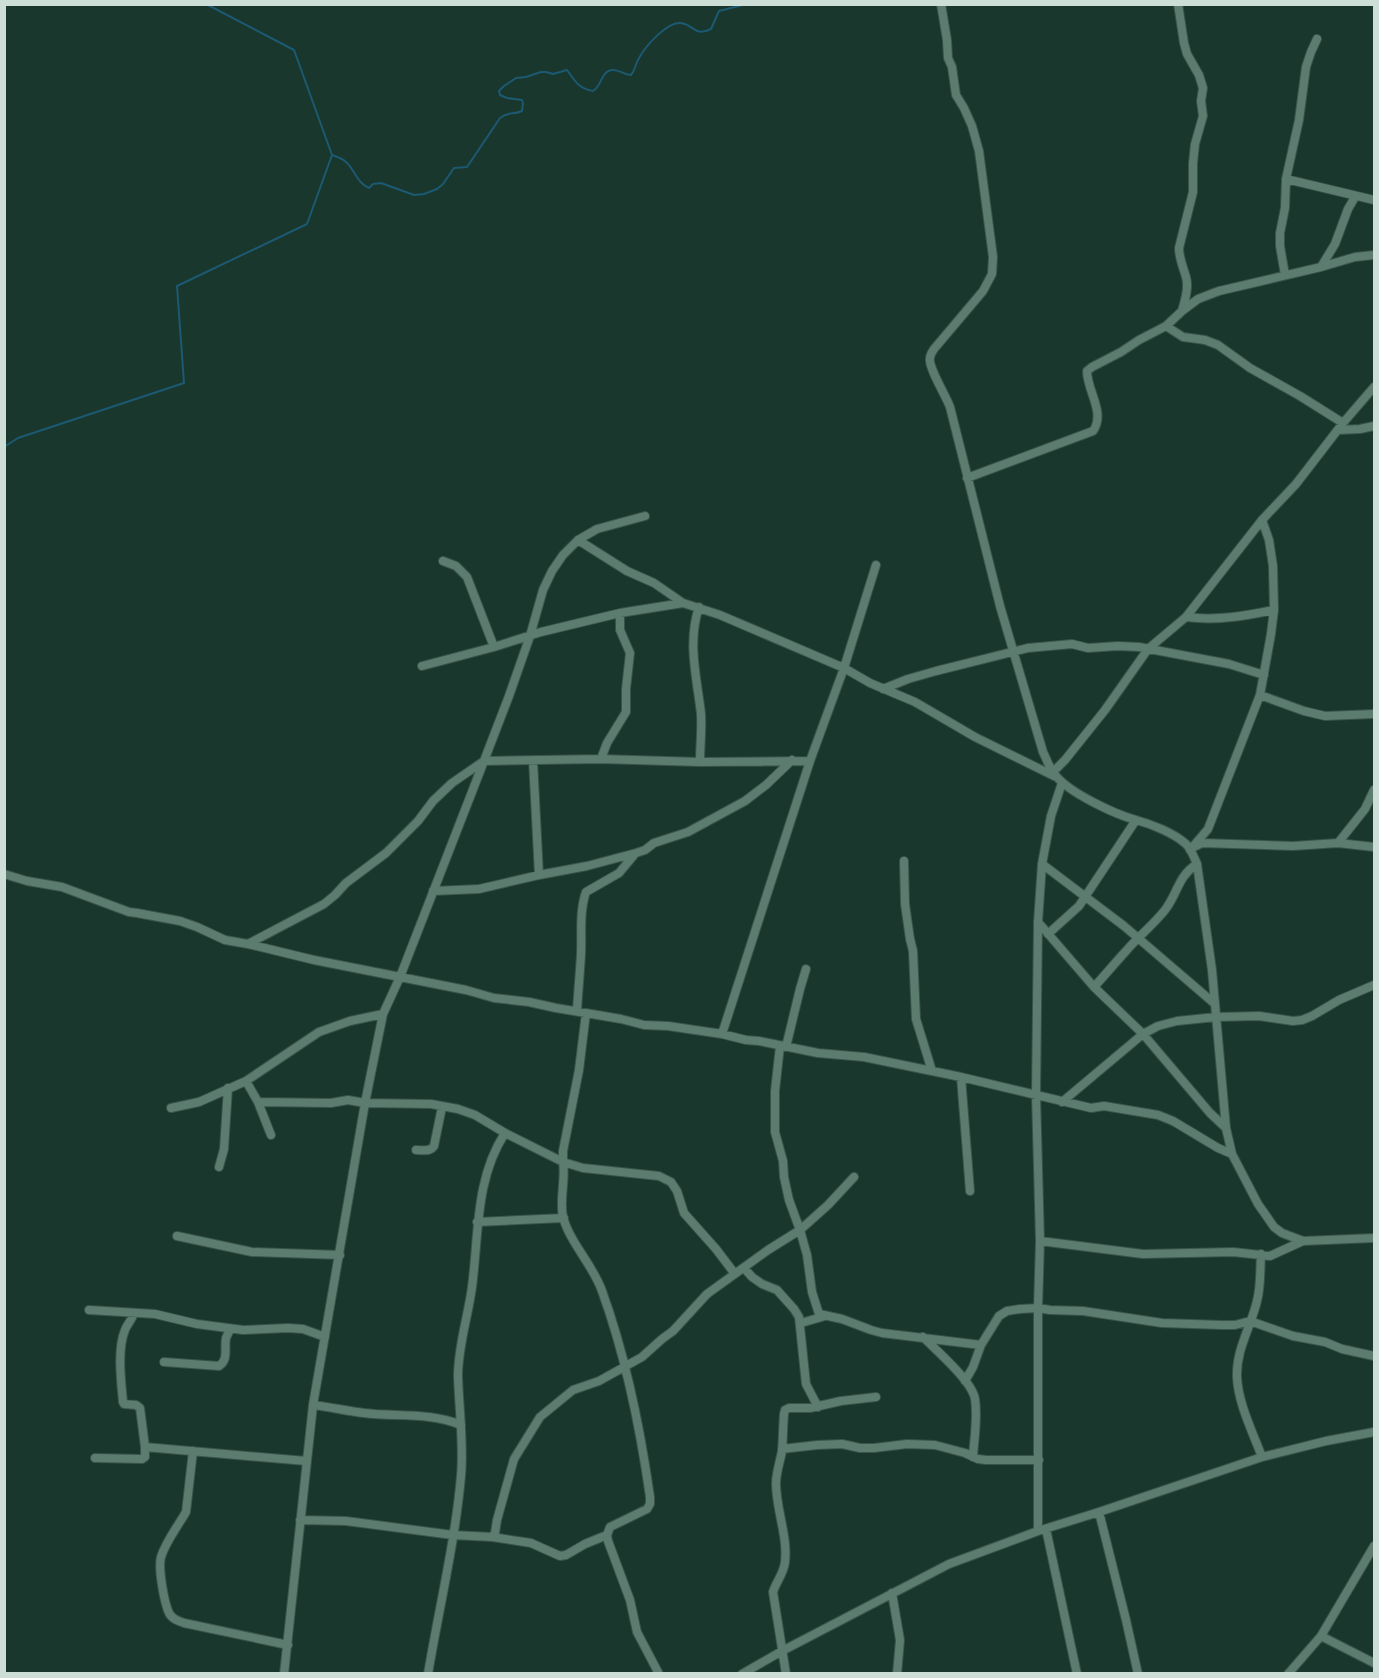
<svg xmlns="http://www.w3.org/2000/svg" width="1379" height="1678" viewBox="0 0 1379 1678" font-family="'Playfair Display',serif">
  <style>
    .lines { fill: none; stroke-linecap: round; stroke-linejoin: round }
    .stream { stroke: #1c5972; stroke-width: 2 }
    .minor-casing { stroke: #3a544b; stroke-width: 10 }
    .minor { stroke: #5d7c70; stroke-width: 8 }
  </style>
  <rect width="100%" height="100%" fill="#1a372d"/>
  <g class="lines">
    <!-- stream -->
    <path class="stream" d="M 206,4 L 294,50 L 332,155
      M 4,447 L 18,438 L 184,383 L 177,286 L 307,224 L 332,155 C 337,157 342,158 346,162 C 355,170 357,183 369,188 L 373,184 L 381,183 L 414,195 L 424,194 L 437,189 L 443,184 L 454,168 L 467,167 L 500,118 C 509,111 514,115 522,111 L 523,103 L 522,100 L 507,98 L 500,95 L 499,91 L 504,86 L 516,78 L 526,77 L 541,72 L 546,72 L 553,74 L 567,70 C 575,81 579,89 593,91 C 602,86 601,71 612,70 C 619,69 624,75 631,75 C 636,69 635,64 639,58 C 645,47 667,21 681,23 C 695,25 694,37 711,29 L 719,11 L 747,4"/>
    <defs>
      <path id="minor" d="M 941,4 L 947,40 L 948,58 L 952,67 L 956,95 L 964,108 L 972,126 L 979,151 L 993,257 L 992,274 L 983,291 L 934,349 C 932,352 930,355 930,358 C 928,367 946,396 950,407 L 1000,606 L 1043,752 C 1047,760 1050,770 1056,776 C 1070,793 1114,814 1136,820 C 1151,824 1174,833 1186,844 C 1191,849 1194,857 1197,864 L 1212,970 L 1226,1128 L 1232,1154 L 1258,1204 L 1274,1227 L 1282,1233 L 1303,1241 L 1374,1238
        M 1178,4 L 1184,43 L 1187,54 L 1199,75 L 1203,88 L 1201,101 L 1203,116 L 1195,144 L 1193,163 L 1193,192 L 1179,248 C 1179,258 1183,267 1186,277 C 1189,288 1185,300 1182,311
        M 1286,179 L 1374,200
        M 1321,267 L 1335,244 L 1348,209 L 1355,197
        M 1285,275 L 1280,246 L 1280,233 L 1285,208 L 1286,179 L 1299,120 L 1306,67 L 1311,52 L 1317,39
        M 1166,326 L 1183,337 L 1205,340 L 1218,345 L 1250,368 L 1300,396 L 1343,423
        M 1338,430 L 1360,429 L 1374,426
        M 967,478 L 1093,431 C 1106,413 1087,391 1087,371 L 1092,367 L 1121,352 L 1139,340 L 1166,326 L 1182,311 L 1198,299 L 1219,291 L 1321,267 L 1355,257 L 1374,255
        M 578,540 L 627,571 L 654,583 L 683,603 L 720,615 L 844,668 L 870,683 L 915,702 L 975,737 L 1054,776
        M 443,561 L 456,566 L 467,577 L 494,647 L 541,632 L 620,613 L 683,603
        M 699,607 C 687,643 697,678 701,714 C 702,730 700,746 700,762
        M 1186,617 C 1216,621 1245,616 1274,610
        M 422,666 L 494,647
        M 883,689 L 908,679 L 936,671 L 1028,648 L 1072,644 L 1088,648 L 1118,646 L 1139,647 L 1229,664 L 1264,675
        M 1260,695 L 1304,711 L 1325,716 L 1374,714
        M 601,759 L 607,743 L 626,712 L 626,689 L 630,653 L 620,630 L 620,613
        M 533,760 L 539,875
        M 1053,772 L 1065,760 L 1105,710 L 1148,649 L 1186,617 L 1262,520 L 1296,484 L 1343,423 L 1374,387
        M 1338,843 L 1365,809 L 1374,790
        M 1194,847 L 1202,843 L 1293,846 L 1338,843 L 1374,847
        M 1190,850 L 1208,829 L 1260,695 L 1271,634 L 1274,610 L 1273,566 L 1269,540 L 1262,520
        M 904,861 L 905,904 L 910,939 L 913,951 L 916,1019 L 932,1071
        M 1042,864 L 1124,926 L 1215,1004
        M 4,874 L 27,881 L 62,887 L 129,912 L 137,913 L 180,921 L 197,927 L 225,940 L 248,944 L 314,960 L 466,990 L 494,998 L 529,1002 L 556,1008 L 621,1019 L 644,1025 L 668,1026 L 722,1034 L 746,1040 L 759,1041 L 818,1053 L 864,1057 L 961,1077 L 1091,1108 L 1104,1106 L 1158,1115 L 1173,1121 L 1218,1148 L 1232,1154
        M 433,891 L 479,889 L 539,875 L 587,866 L 636,853 L 645,850 L 654,843 L 688,832 L 745,801 L 766,785 L 792,760
        M 1038,922 L 1094,987 L 1143,1034 L 1210,1113 L 1226,1128
        M 1048,934 L 1079,906 L 1136,820
        M 248,944 L 324,904 L 335,895 L 346,883 L 386,853 L 418,821 L 433,801 L 452,783 L 484,761 L 509,696 L 530,636 L 543,590 L 552,571 L 563,555 L 578,540 L 597,529 L 645,516
        M 1094,987 C 1105,975 1115,963 1126,951 C 1138,937 1153,925 1165,910 C 1178,893 1178,876 1197,864
        M 577,1011 C 578,992 580,973 581,954 C 582,934 579,912 586,892 L 619,873 L 634,855
        M 722,1034 L 810,761 L 844,668 L 876,565
        M 780,1046 L 775,1091 L 775,1132 L 783,1161 L 784,1177 L 789,1200 L 800,1230 L 807,1255 L 812,1292 L 819,1314 L 842,1319 L 871,1330 L 882,1333 L 981,1345
        M 786,1047 L 800,989 L 806,969
        M 961,1077 L 970,1191
        M 246,1081 L 258,1102 L 331,1103 L 348,1100 L 365,1103 L 431,1104 L 458,1109 L 475,1115 L 505,1133 L 563,1162 L 563,1151 L 579,1070 L 586,1013
        M 258,1102 L 271,1135
        M 1062,1102 L 1143,1034 L 1158,1026 L 1177,1021 L 1216,1017 L 1259,1016 L 1293,1021 L 1302,1020 L 1312,1016 L 1339,1000 L 1374,985
        M 171,1108 L 199,1102 L 246,1081 L 319,1032 L 350,1021 L 383,1014
        M 416,1150 C 423,1150 430,1152 434,1146 L 442,1107
        M 563,1162 C 566,1180 559,1200 563,1217 C 570,1243 593,1265 602,1291 C 626,1357 640,1427 650,1497 L 650,1504 L 647,1509 L 610,1527 L 607,1535 L 608,1541 L 630,1600 L 637,1632 L 659,1674
        M 563,1162 L 583,1168 L 659,1176 L 671,1182 L 677,1191 L 684,1213 L 716,1249 L 735,1274
        M 219,1167 L 224,1149 L 228,1088
        M 477,1222 L 564,1218
        M 177,1236 L 252,1252 L 340,1255
        M 1040,1241 L 1143,1254 L 1233,1252 L 1270,1256 L 1303,1241
        M 1261,1254 C 1260,1269 1261,1286 1257,1301 C 1251,1327 1236,1349 1237,1377 C 1238,1403 1253,1433 1262,1457
        M 744,1268 L 752,1277 L 762,1284 L 777,1290 L 794,1309 L 799,1317 L 806,1384 L 818,1407
        M 89,1310 L 155,1314 L 197,1324 L 243,1330 L 288,1328 L 303,1329 L 325,1337
        M 134,1313 C 132,1320 127,1324 125,1330 C 117,1349 121,1381 123,1402 L 124,1404 L 136,1405 L 140,1408 L 145,1447 L 306,1461
        M 801,1323 L 825,1316
        M 923,1337 C 937,1351 972,1381 975,1399 C 978,1418 974,1439 973,1457
        M 164,1362 L 219,1366 C 229,1360 224,1348 226,1338 C 227,1336 229,1331 231,1329
        M 965,1381 L 973,1367 L 981,1345 L 999,1316 L 1007,1311 L 1020,1309 L 1038,1308 L 1050,1310 L 1083,1311 L 1162,1323 L 1222,1325 L 1235,1325 L 1250,1321 L 1293,1336 L 1325,1342 L 1342,1349 L 1374,1356
        M 313,1405 C 330,1407 347,1411 364,1413 C 396,1417 430,1412 461,1425
        M 782,1449 L 817,1445 L 842,1444 L 860,1448 L 874,1448 L 907,1444 L 935,1445 L 965,1453 L 978,1459 L 986,1460 L 1039,1460
        M 193,1451 L 186,1512 C 178,1526 166,1541 161,1557 C 158,1568 164,1602 169,1613 C 172,1619 178,1621 184,1623 L 288,1645
        M 95,1458 L 142,1459 L 145,1457 L 145,1447
        M 1099,1512 L 1126,1620 L 1138,1674
        M 300,1520 L 346,1521 L 453,1535 L 492,1537 L 495,1533 L 497,1520 L 514,1459 L 540,1417 L 573,1390 L 599,1381 L 642,1357 L 662,1339 L 673,1331 L 707,1294 L 768,1250 L 800,1230 L 828,1205 L 854,1177
        M 1046,1529 L 1077,1674
        M 1038,1531 L 1038,1308 L 1040,1241 L 1036,1095 L 1038,922 L 1042,864 L 1051,816 L 1062,783
        M 492,1537 L 531,1543 L 560,1556 L 566,1555 L 585,1544 L 607,1535
        M 892,1593 L 900,1640 L 897,1674
        M 1321,1636 L 1374,1663
        M 284,1674 L 313,1405 L 365,1103 L 383,1014 L 400,977 L 484,761 L 601,759 L 700,762 L 810,761
        M 428,1674 C 439,1608 455,1543 461,1476 C 464,1443 459,1410 458,1376 C 458,1346 468,1317 472,1287 C 479,1234 475,1179 505,1133
        M 742,1674 L 782,1651 L 949,1564 L 1038,1531 L 1099,1512 L 1262,1457 L 1326,1441 L 1374,1432
        M 786,1674 L 773,1592 C 776,1582 784,1573 785,1562 C 788,1536 776,1510 776,1483 C 776,1473 780,1462 782,1451 C 783,1439 783,1426 784,1414 L 785,1410 L 789,1408 L 810,1408 L 841,1401 L 876,1397
        M 1288,1674 L 1321,1636 L 1374,1546"/>
    </defs>
    <!-- minor casing -->
    <use href="#minor" class="minor-casing"/>
    <!-- minor -->
    <use href="#minor" class="minor"/>
  </g>
  <!-- border -->
  <rect width="1379" height="1678" fill="none" stroke="#cdded7" stroke-width="12"/>
</svg>
